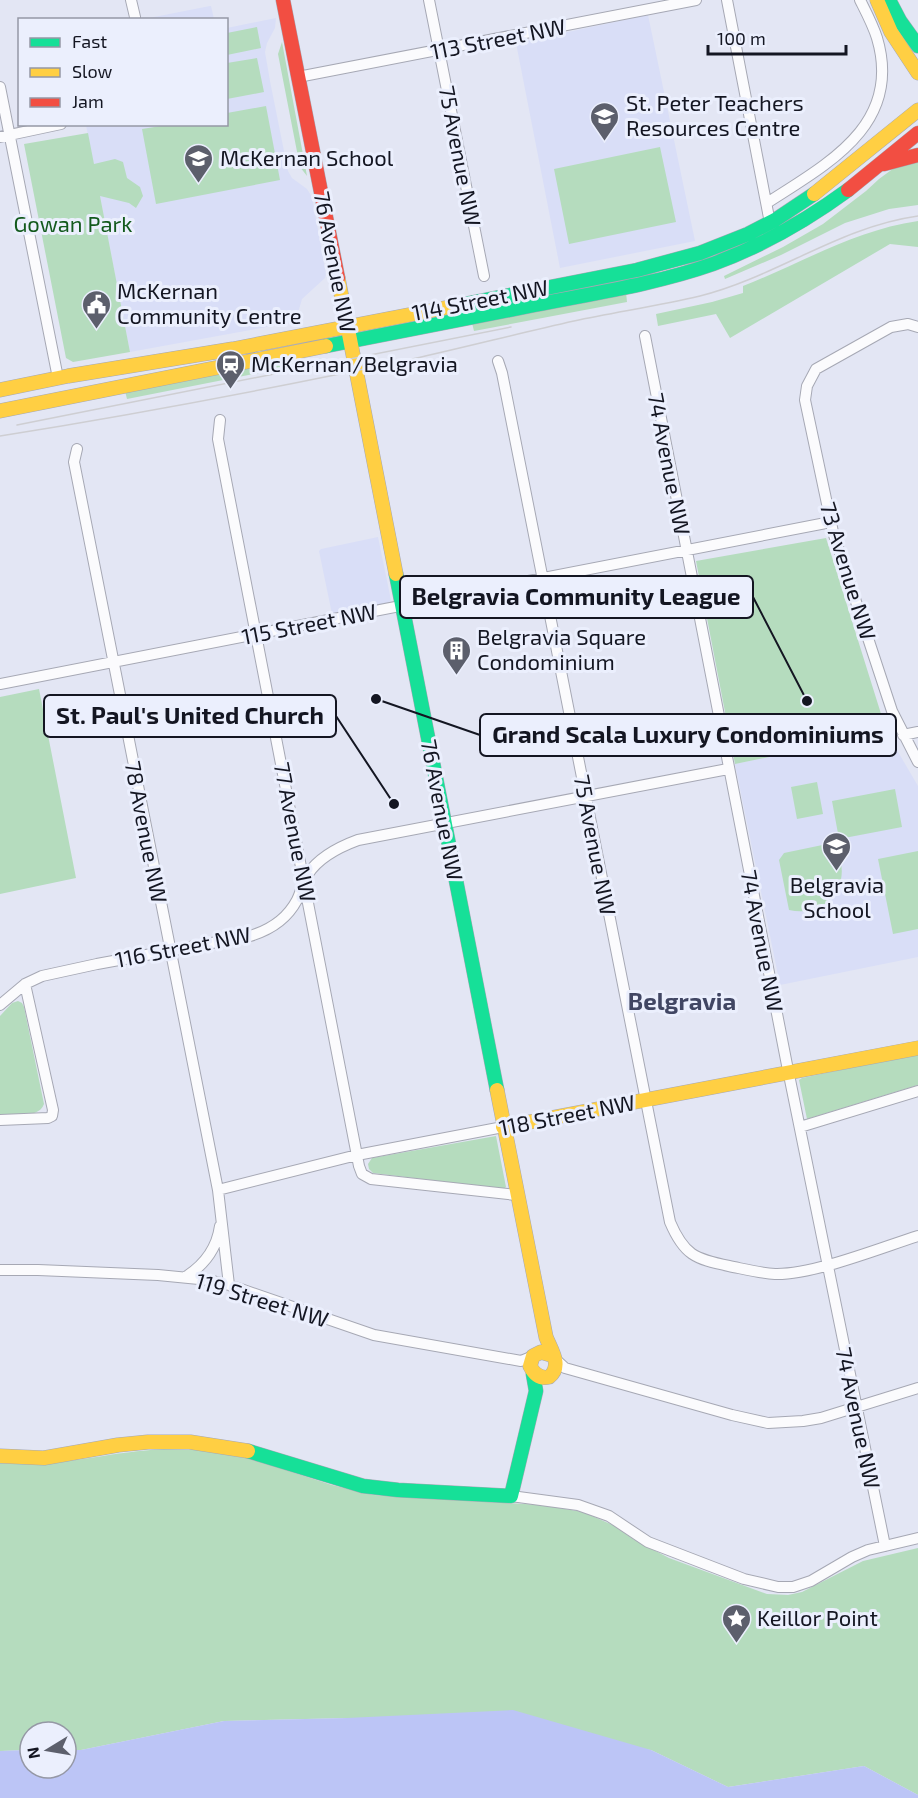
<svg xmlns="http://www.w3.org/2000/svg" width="918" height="1798" viewBox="0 0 918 1798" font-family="'Exo 2',sans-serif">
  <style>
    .built { fill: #d9def7 }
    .green { fill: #b5dcbe }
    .water { fill: #bcc5f6 }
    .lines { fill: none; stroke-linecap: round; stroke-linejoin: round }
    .street-casing { stroke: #a6a8b4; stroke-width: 12 }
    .fast-casing { stroke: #a6a8b4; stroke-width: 15 }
    .slow-casing { stroke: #a6a8b4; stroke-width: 15 }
    .jam-casing { stroke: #a6a8b4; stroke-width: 15 }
    .street { stroke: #fbfbfd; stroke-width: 10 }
    .fast { stroke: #16e098; stroke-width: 14 }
    .slow { stroke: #ffcf43; stroke-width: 14 }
    .jam { stroke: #f24e42; stroke-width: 14 }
    .tram { stroke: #ceced2; stroke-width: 1.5 }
    .labels { text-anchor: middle; stroke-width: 6; stroke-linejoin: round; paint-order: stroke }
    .street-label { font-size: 22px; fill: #141622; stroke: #ebeffd }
    .poi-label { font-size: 22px; fill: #141622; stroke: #ebeffd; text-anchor: start }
    .park-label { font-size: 22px; fill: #135a1d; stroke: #ebeffd }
    .neighbourhood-label { font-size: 24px; font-weight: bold; fill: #414663; stroke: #ebeffd }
    .leader { fill: none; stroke: #141622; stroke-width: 2 }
    .callout-dot { fill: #141622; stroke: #ebeffd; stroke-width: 2 }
    .callout { fill: #ebeffd; stroke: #141622; stroke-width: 2 }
    .callout-label { font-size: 24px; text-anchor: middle; font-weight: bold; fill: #141622 }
  </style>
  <rect width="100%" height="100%" fill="#e3e6f4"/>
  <!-- built -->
  <path class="built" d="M 211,6 L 214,19 L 144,19 L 210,6 Z
    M 648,15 L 695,241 L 560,268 L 516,43 Z
    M 276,18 L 275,28 L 267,43 L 265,52 L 270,81 L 288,171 L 292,178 L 307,189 L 312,197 L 326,274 L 325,278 L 302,299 L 297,316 L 286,322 L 272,326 L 130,352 L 86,125 L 226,124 L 227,28 Z
    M 378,537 L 391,600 L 388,603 L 332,614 L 319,551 L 321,549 Z
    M 887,733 L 918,786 L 918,957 L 780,985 L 735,764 Z"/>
  <!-- green -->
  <path class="green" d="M 257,27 L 261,48 L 227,55 L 227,33 Z
    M 282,42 L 307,176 L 300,167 L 278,54 Z
    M 257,58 L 264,92 L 227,99 L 227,63 Z
    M 266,106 L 280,180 L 156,204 L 142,129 L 167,125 L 226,124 L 227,113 Z
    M 88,133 L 94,164 L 115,159 L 123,162 L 127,178 L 140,187 L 143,196 L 136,208 L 129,203 L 100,196 L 130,352 L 73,362 L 66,358 L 24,144 Z
    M 660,147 L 676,222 L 569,244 L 554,169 Z
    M 918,160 L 918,205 L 889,209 L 845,223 L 781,255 L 725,279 L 724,276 L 783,247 L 823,224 L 866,191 L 879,179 L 894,168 Z
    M 918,221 L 918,247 L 890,244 L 730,338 L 716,314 L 658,326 L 656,314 L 712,302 L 743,293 L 743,286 C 802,263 855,230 918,221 Z
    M 626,292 L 627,302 L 474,331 L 472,323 Z
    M 322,358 L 323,360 L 310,363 L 127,399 L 125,391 L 234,370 L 285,364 Z
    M 826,538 L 887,733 L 735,764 L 696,561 Z
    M 39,689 L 76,878 L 0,894 L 0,697 Z
    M 817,782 L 823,814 L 797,819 L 791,787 Z
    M 895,789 L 902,827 L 839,839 L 832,801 Z
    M 832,843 C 857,877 831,919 789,910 L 779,860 L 784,853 Z
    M 918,851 L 918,929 L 893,934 L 878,859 Z
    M 18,1001 L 22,1003 L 24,1007 L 44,1104 C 39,1119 14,1114 0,1114 L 0,1016 L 12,1003 Z
    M 918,1054 L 918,1085 L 807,1119 L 799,1080 L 802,1078 Z
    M 496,1136 L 506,1187 L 504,1189 L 373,1173 L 369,1169 L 368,1164 L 372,1158 Z
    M 164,1449 L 199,1450 L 252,1459 L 332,1485 L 374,1495 L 541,1505 L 583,1512 L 615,1526 L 633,1539 L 669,1558 L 767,1594 L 788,1595 L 802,1592 L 863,1561 L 918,1548 L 918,1795 L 864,1766 L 728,1787 L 651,1750 L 347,1718 L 224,1721 L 81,1750 L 66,1750 L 66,1732 L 30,1732 L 30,1750 L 0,1751 L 0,1463 C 58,1468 107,1452 164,1449 Z"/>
  <!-- water -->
  <path class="water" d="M 513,1710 L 651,1750 L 728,1787 L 864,1766 L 918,1795 L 918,1798 L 0,1798 L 0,1751 L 30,1750 L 30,1768 L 66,1768 L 66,1750 L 81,1750 L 224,1721 L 347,1718 Z"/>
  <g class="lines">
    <defs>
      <path id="street" d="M 131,0 L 135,17
        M 429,0 L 484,276
        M 727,0 L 770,223
        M 298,77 L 696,0
        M 0,87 L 58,378
        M 0,137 L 61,124
        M 767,203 C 827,164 903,125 877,38 C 873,25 866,12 860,0
        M 918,327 L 908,324 L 891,327 L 816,369 L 807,386 L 805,400 L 833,532 L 892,711 L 918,762
        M 645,336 L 787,1065 L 885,1546
        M 498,361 L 502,373 L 670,1222 C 684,1255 695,1259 729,1266 C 744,1269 759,1273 775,1274 C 813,1275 880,1248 918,1236
        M 220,420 L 218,439 L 359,1166 L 362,1174 L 371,1179 L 516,1195
        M 77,449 L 74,462 L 218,1190 L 229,1285
        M 0,684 L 831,522
        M 903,735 L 918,732
        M 0,1005 L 25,984 L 42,976 L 97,964 L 250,936 C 270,930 287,919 297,900 C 301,892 303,882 308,874 C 319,857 339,847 358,840 L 728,769
        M 0,1120 L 48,1118 L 52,1116 L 53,1110 L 25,984
        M 800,1127 L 918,1091
        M 218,1190 L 357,1155 L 503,1127
        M 0,1270 L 38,1270 L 158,1275 L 209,1280 L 229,1285 L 374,1335 L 521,1361 L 533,1356
        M 187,1276 C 205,1264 217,1248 220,1226
        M 554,1358 L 565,1368 L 732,1415 L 768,1423 L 803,1421 L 821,1418 L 918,1388
        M 511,1496 L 578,1505 L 609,1516 L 648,1542 L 744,1579 L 778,1587 L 793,1587 L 811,1581 L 852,1557 L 868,1550 L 918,1538"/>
      <path id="fast" d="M 889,0 L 900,21 L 918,46
        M 465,304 L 637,270 L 700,253 L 748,234 L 775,220 L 814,194
        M 326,346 C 396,332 466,318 535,305 C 595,293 656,284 713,264 C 762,246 807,220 848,190
        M 396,574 L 497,1090
        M 248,1451 L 363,1486 L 398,1490 L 511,1496 L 536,1391 L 533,1374"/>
      <path id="slow" d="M 877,0 L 891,32 L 918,73
        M 814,194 L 918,110
        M 338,278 L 396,574
        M 0,390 L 68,376 L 233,349 L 465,304
        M 0,411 L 326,346
        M 497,1090 L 546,1337 C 551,1350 563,1366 549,1377 C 540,1379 534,1374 530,1366 L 533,1356 L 541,1352 L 551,1355
        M 503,1127 L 918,1048
        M 0,1456 L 44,1458 L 118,1445 L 148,1442 L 190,1442 L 248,1451"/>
      <path id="jam" d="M 283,0 L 338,278
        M 884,164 L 918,155
        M 848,190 L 918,133"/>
    </defs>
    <!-- street casing -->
    <use href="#street" class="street-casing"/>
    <!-- fast casing -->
    <use href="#fast" class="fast-casing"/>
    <!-- slow casing -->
    <use href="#slow" class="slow-casing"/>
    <!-- jam casing -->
    <use href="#jam" class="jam-casing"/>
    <!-- street -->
    <use href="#street" class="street"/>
    <!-- fast -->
    <use href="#fast" class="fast"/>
    <!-- slow -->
    <use href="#slow" class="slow"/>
    <!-- jam -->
    <use href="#jam" class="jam"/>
    <!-- tram -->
    <path class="tram" d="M 17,425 L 511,327
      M 0,436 C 138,414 275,388 412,359 C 466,347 520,333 574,321 C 616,312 658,306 700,296 C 776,277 839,227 918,216"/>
  </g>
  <!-- icons -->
  <defs>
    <symbol id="school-pin" viewBox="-11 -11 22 30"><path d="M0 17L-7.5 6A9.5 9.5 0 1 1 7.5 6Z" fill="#5c5f6c" stroke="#ebeffd"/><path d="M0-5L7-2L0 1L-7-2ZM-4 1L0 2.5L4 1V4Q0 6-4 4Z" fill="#fff"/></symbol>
    <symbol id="civic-pin" viewBox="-11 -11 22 30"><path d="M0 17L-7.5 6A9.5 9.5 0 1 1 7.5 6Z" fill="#5c5f6c" stroke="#ebeffd"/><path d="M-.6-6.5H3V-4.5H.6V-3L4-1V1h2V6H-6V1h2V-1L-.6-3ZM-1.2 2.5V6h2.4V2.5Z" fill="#fff"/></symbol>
    <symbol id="station-pin" viewBox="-11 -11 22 30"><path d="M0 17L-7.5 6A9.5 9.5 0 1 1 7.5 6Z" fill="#5c5f6c" stroke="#ebeffd"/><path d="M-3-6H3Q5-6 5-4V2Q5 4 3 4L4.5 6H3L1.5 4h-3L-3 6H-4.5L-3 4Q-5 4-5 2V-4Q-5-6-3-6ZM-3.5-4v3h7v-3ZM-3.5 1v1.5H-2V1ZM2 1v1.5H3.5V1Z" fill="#fff"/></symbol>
    <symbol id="building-pin" viewBox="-11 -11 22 30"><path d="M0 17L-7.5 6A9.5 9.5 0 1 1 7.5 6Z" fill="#5c5f6c" stroke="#ebeffd"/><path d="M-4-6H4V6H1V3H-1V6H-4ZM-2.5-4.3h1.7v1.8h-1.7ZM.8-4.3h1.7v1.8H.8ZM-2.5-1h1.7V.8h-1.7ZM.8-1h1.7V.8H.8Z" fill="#fff"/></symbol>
    <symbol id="sight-pin" viewBox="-11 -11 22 30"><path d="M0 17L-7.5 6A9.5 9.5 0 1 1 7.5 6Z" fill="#5c5f6c" stroke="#ebeffd"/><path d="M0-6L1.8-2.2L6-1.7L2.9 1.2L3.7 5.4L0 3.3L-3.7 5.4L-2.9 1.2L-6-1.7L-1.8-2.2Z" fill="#fff"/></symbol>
  </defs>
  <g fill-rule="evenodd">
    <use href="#school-pin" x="588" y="100" width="33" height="45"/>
    <use href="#school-pin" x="182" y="142" width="33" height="45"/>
    <use href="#civic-pin" x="80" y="288" width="33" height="45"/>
    <use href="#station-pin" x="214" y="348" width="33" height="45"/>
    <use href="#building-pin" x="440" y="634" width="33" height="45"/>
    <use href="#school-pin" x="820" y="830" width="33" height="45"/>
    <use href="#sight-pin" x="720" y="1602" width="33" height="45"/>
  </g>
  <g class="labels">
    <!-- street labels -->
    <g class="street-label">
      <text transform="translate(498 39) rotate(-11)" y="8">113 Street NW</text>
      <text transform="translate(460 156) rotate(79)" y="8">75 Avenue NW</text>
      <text transform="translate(335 262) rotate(79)" y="8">76 Avenue NW</text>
      <text transform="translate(480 300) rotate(-11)" y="8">114 Street NW</text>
      <text transform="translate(669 464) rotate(79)" y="8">74 Avenue NW</text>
      <text transform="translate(848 571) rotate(73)" y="8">73 Avenue NW</text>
      <text transform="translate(309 624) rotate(-11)" y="8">115 Street NW</text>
      <text transform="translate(442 810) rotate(79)" y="8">76 Avenue NW</text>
      <text transform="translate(146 832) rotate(79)" y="8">78 Avenue NW</text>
      <text transform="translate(295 832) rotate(79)" y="8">77 Avenue NW</text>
      <text transform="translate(595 845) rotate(79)" y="8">75 Avenue NW</text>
      <text transform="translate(762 941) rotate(79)" y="8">74 Avenue NW</text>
      <text transform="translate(183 947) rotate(-11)" y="8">116 Street NW</text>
      <text transform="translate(567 1115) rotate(-11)" y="8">118 Street NW</text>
      <text transform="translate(262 1300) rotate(17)" y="8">119 Street NW</text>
      <text transform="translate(858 1418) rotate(78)" y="8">74 Avenue NW</text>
    </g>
    <!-- poi labels -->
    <g class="poi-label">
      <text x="626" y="111">St. Peter Teachers<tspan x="626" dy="25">Resources Centre</tspan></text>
      <text x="220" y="166">McKernan School</text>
      <text x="117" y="299">McKernan<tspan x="117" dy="25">Community Centre</tspan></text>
      <text x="251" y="372">McKernan/Belgravia</text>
      <text x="477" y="645">Belgravia Square<tspan x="477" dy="25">Condominium</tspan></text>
      <text x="837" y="893" text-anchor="middle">Belgravia<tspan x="837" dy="25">School</tspan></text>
      <text x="757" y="1626">Keillor Point</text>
    </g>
    <!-- park labels -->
    <g class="park-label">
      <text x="73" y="232">Gowan Park</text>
    </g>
    <!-- neighbourhood labels -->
    <g class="neighbourhood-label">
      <text x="682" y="1010">Belgravia</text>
    </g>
  </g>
  <!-- callouts -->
  <path class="leader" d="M807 701L753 597M394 804L336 716M376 699L480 735"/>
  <g class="callout-dot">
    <circle cx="807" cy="701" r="6"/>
    <circle cx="394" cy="804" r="6"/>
    <circle cx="376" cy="699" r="6"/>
  </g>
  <g class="callout">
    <rect x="400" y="576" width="353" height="42" rx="6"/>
    <rect x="44" y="695" width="292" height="42" rx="6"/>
    <rect x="480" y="714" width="416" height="42" rx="6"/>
  </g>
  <g class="callout-label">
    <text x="576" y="605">Belgravia Community League</text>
    <text x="190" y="724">St. Paul's United Church</text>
    <text x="688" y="743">Grand Scala Luxury Condominiums</text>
  </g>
  <!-- legend -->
  <rect x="18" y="18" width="210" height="108" fill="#ebeffd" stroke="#9598a5" stroke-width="1.5"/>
  <rect x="30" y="38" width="30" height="9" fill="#16e098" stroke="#9598a5" stroke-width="1.5"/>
  <text x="72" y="48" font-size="18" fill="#141622">Fast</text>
  <rect x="30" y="68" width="30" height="9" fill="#ffcf43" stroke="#9598a5" stroke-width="1.5"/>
  <text x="72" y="78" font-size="18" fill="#141622">Slow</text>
  <rect x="30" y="98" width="30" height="9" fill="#f24e42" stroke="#9598a5" stroke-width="1.5"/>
  <text x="72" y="108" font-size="18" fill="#141622">Jam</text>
  <!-- north arrow -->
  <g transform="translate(48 1750) rotate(259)"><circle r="28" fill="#ebeffd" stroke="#9598a5" stroke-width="1.5"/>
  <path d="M0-4.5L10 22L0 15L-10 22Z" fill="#5c5f6c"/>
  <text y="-9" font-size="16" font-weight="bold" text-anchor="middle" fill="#141622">N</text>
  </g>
  <!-- scale -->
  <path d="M708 45v9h138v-9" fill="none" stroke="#141622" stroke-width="3"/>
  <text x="717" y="45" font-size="18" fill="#141622" stroke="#ebeffd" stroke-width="4.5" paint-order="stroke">100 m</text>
</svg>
